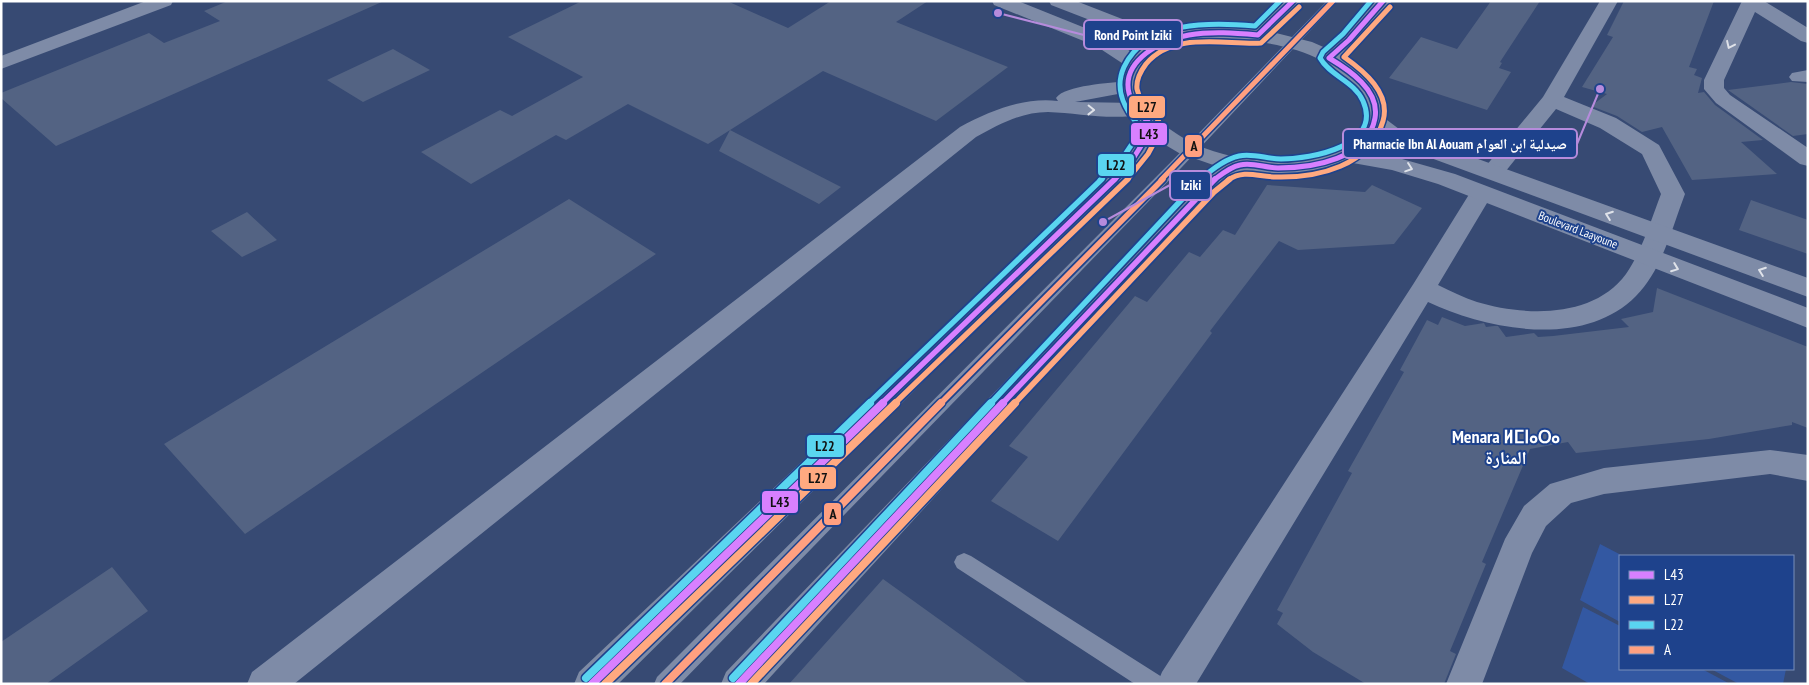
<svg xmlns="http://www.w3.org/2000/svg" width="1809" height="685" viewBox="0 0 1809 685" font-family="'PT Sans Narrow','Noto Naskh Arabic','Noto Sans Tifinagh',sans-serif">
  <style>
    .green { fill: #3358a2 }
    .building { fill: #536383 }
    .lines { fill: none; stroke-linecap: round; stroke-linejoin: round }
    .service { fill: #7e8ba7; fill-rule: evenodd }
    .minor { fill: #7e8ba7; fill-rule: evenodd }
    .tertiary { fill: #7e8ba7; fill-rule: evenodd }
    .primary { fill: #7e8ba5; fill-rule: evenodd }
    .bus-1-far2-casing { stroke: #1e428c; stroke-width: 8 }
    .bus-1-far1-casing { stroke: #1e428c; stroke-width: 9 }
    .bus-1-casing { stroke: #1e428c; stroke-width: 11 }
    .bus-2-far2-casing { stroke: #1e428c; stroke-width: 8 }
    .bus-2-far1-casing { stroke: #1e428c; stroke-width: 9 }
    .bus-2-casing { stroke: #1e428c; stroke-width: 11 }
    .bus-3-far2-casing { stroke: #1e428c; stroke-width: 8 }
    .bus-3-far1-casing { stroke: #1e428c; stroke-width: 9 }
    .bus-3-casing { stroke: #1e428c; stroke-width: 11 }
    .bus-4-far2-casing { stroke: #1e428c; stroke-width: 8 }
    .bus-4-far1-casing { stroke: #1e428c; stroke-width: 9 }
    .bus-4-casing { stroke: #1e428c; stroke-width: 11 }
    .bus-1-far2 { stroke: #d880ff; stroke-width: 5 }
    .bus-1-far1 { stroke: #d880ff; stroke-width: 5.5 }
    .bus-1 { stroke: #d880ff; stroke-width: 8 }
    .bus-2-far2 { stroke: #ffa980; stroke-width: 5 }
    .bus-2-far1 { stroke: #ffa980; stroke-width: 5.5 }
    .bus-2 { stroke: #ffa980; stroke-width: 8 }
    .bus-3-far2 { stroke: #5ad5f0; stroke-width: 5 }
    .bus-3-far1 { stroke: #5ad5f0; stroke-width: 5.5 }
    .bus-3 { stroke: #5ad5f0; stroke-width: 8 }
    .bus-4-far2 { stroke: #ffa080; stroke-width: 5 }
    .bus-4-far1 { stroke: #ffa080; stroke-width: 5.5 }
    .bus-4 { stroke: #ffa080; stroke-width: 8 }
    .oneway { stroke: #dfe2e9 }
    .labels { text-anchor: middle; stroke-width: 4; stroke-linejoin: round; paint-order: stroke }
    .street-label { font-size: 12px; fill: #fff; stroke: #1e428c }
    .district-label { font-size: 18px; font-weight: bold; fill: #fff; stroke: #1e428c }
    .leader { fill: none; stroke: #b68bdc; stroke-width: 2 }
    .callout-dot { fill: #b68bdc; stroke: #1e428c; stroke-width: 2 }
    .callout { fill: #1e428c; stroke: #b68bdc; stroke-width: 2 }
    .callout-label { font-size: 14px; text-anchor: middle; font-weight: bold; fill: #fff }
    .line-badge { stroke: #1e428c; stroke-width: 2 }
    .pale-badge-label { font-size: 14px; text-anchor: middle; font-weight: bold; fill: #111 }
  </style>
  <rect width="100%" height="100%" fill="#374a73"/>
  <!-- green -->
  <path class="green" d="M 1600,544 L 1623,556 L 1620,556 L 1620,622 L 1580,600 Z
    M 1583,607 L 1620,626 L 1620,669 L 1702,669 L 1730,684 L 1590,684 L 1562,668 Z
    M 1711,669 L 1786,669 L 1783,684 L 1739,684 Z"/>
  <!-- building -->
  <path class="building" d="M 228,1 L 384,1 L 56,146 L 1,98 L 1,93 L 149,33 L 164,43 L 220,21 L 204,11 Z
    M 582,1 L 727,1 L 788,28 L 831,1 L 928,1 L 896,22 L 1008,67 L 936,121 L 823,71 L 708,144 L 628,104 L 566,140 L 556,135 L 471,184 L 421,152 L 500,110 L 512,116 L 583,77 L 508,37 Z
    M 1491,1 L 1540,1 L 1500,62 L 1502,63 L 1499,68 L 1511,72 L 1487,110 L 1389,78 L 1421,37 L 1457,49 Z
    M 1624,1 L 1714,1 L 1689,67 L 1697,69 L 1694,75 L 1702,78 L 1698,93 L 1704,92 L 1715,105 L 1763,140 L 1741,142 L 1777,174 L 1692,180 L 1662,127 L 1642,132 L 1617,116 L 1591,106 L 1607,94 L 1582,87 L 1613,37 L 1607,35 Z
    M 393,49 L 430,70 L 363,102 L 327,80 Z
    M 1791,82 L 1808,84 L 1808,134 L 1793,136 L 1728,90 Z
    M 730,130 L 841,187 L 819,204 L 719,151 Z
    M 1267,185 L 1365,192 L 1372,185 L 1422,208 L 1394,244 L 1298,250 L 1279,241 L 1210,331 L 1212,333 L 1058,541 L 991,501 L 1028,457 L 1009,446 L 1135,296 L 1147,302 L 1189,252 L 1200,257 L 1223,230 L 1235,235 Z
    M 569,199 L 656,254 L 245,534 L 164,444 Z
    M 1751,200 L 1808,220 L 1808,254 L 1739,230 Z
    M 247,212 L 277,240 L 242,257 L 211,231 Z
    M 1657,288 L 1808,347 L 1808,428 L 1792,422 L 1792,425 L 1709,439 L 1576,453 L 1568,442 L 1530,449 L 1482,562 L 1486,564 L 1450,651 L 1456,654 L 1444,684 L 1366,684 L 1313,652 L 1277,624 L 1283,613 L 1277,610 L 1352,473 L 1348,471 L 1404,372 L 1400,370 L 1427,320 L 1438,325 L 1442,317 L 1465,326 L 1484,323 L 1486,327 L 1494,326 L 1498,326 L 1506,337 L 1534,333 L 1538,337 L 1553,336 L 1629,327 L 1621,319 L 1653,312 Z
    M 112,567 L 148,611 L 46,684 L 1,684 L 1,642 Z
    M 883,579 L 1029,684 L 789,684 Z"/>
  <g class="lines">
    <!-- service -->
    <path class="service" d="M 1327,1 L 1338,1 L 1181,168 L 680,684 L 654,684 L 657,677 L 1171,162 Z
      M 964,553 L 971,556 L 1162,677 L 1165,684 L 1135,684 L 957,568 L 954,562 L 957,556 Z"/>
    <!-- minor -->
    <path class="minor" d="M 146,1 L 173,1 L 171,5 L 1,69 L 1,56 Z
      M 1600,1 L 1618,1 L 1564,97 L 1616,118 L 1659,145 L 1685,194 C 1672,228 1662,270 1636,296 C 1584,349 1488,330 1428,302 L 1196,684 L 1157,684 L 1162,672 L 1414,283 L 1473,188 L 1481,186 L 1489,188 L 1493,193 L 1438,285 C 1451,291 1464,298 1477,302 C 1524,316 1593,319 1626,274 C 1642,251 1651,220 1661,194 L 1642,154 L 1600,128 L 1556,109 L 1501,177 L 1493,179 L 1485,177 L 1481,172 L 1543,97 Z
      M 1742,1 L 1764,1 L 1808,28 L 1808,43 L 1801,41 L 1755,12 L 1724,80 L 1724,88 L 1730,95 L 1808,148 L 1808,166 L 1800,164 L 1716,103 L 1704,89 L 1704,80 Z
      M 1808,70 L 1808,82 L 1792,81 L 1789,77 L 1792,73 Z
      M 1127,81 L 1134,83 L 1137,87 L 1134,91 L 1075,102 L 1136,103 L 1144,104 L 1147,109 L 1144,114 C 1112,121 1079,113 1048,112 C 1021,112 998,125 976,137 L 294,684 L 247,684 L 252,672 L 960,127 C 990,111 1023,97 1058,101 L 1056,98 C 1065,85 1111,83 1127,81 Z
      M 1770,450 L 1808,455 L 1808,481 L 1770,474 L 1604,494 L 1571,503 L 1546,526 L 1532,553 L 1482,684 L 1446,684 L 1505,539 L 1524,506 L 1550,484 L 1604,468 Z"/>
    <!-- tertiary -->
    <path class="tertiary" d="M 992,1 L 1018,1 L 1110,38 L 1142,59 L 1145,63 L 1142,67 L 1135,69 L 1128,67 L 1096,46 L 994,5 Z
      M 1049,1 L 1076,1 L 1171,38 L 1174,42 L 1171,46 L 1164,48 L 1157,46 L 1051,5 Z
      M 1375,115 L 1383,117 L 1399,129 L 1417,137 L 1808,278 L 1808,297 L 1401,147 C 1388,141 1373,135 1364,122 L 1367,117 Z
      M 1344,148 L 1395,157 L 1455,174 L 1808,308 L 1808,328 L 1438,184 L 1392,170 L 1336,160 L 1333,155 L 1336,150 Z"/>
    <!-- primary -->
    <path class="primary" d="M 1282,1 L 1302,1 L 1272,32 L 1312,42 L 1328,49 L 1342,36 L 1373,1 L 1392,1 L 1356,44 L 1342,57 C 1361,68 1383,89 1386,112 C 1391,159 1321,174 1287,175 C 1273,175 1258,171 1245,172 C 1234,173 1215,191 1207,198 L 764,684 L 721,684 L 726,672 L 1191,188 L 1206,175 L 1219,167 L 1179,153 L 1157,140 L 1137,170 L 618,684 L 574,684 L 579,672 L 1121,160 L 1141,128 C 1128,116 1118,101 1118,82 C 1117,41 1187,27 1219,26 C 1230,26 1242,28 1253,29 ZM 1219,38 C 1268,41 1334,49 1360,97 C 1366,107 1367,122 1360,133 C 1348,152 1320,158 1299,160 C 1264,163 1228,159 1195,144 C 1171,133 1120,99 1142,66 C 1158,44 1195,40 1219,38 Z"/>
    <defs>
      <path id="bus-1-far2" d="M 1114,180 L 1129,165 L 1153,127 C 1143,117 1132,106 1129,93 C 1121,60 1163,39 1189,35 C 1212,31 1235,33 1258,35 L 1293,1
        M 1214,180 C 1222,174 1230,167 1240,165 C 1253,162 1265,168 1278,168 C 1313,168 1368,159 1375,118 C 1380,90 1349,70 1329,58 L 1349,40 L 1383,1"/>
      <path id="bus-1-far1" d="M 881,404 L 1115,179
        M 1002,404 L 1215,179"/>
      <path id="bus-1" d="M 592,684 L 883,403
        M 739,684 L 1003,403"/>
      <path id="bus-2-far2" d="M 1127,180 L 1148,154 L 1162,128 C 1157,113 1140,105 1137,89 C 1136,80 1140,72 1146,64 C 1173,31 1225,45 1261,43 L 1299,7
        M 1228,180 C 1245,169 1258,177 1276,177 C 1318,178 1370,166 1383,121 C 1391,93 1364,71 1344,57 L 1390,7"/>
      <path id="bus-2-far1" d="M 894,404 L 1128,179
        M 1014,404 L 1214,192 L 1230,179"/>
      <path id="bus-2" d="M 605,684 L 896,403
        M 751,684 L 1015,403"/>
      <path id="bus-3-far2" d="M 1100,180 L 1122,159 L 1142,129 C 1126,112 1113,91 1124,67 C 1146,20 1211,22 1255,26 L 1280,1
        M 1200,180 C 1211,170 1225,159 1239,156 C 1253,153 1267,159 1281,159 C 1311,159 1383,146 1363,101 C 1354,81 1330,76 1320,58 L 1323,52 L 1343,34 L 1371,1"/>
      <path id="bus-3-far1" d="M 868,404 L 1102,179
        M 990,404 L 1201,179"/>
      <path id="bus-3" d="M 586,678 L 870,403
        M 733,678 L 991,403"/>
      <path id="bus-4-far2" d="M 1161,180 L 1333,1"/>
      <path id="bus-4-far1" d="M 940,404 L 1163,179"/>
      <path id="bus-4" d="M 665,684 L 941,403"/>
    </defs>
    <!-- bus-1-far2 casing -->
    <use href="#bus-1-far2" class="bus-1-far2-casing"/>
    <!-- bus-1-far1 casing -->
    <use href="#bus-1-far1" class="bus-1-far1-casing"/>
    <!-- bus-1 casing -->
    <use href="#bus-1" class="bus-1-casing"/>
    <!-- bus-2-far2 casing -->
    <use href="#bus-2-far2" class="bus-2-far2-casing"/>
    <!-- bus-2-far1 casing -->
    <use href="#bus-2-far1" class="bus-2-far1-casing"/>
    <!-- bus-2 casing -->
    <use href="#bus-2" class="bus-2-casing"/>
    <!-- bus-3-far2 casing -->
    <use href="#bus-3-far2" class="bus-3-far2-casing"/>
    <!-- bus-3-far1 casing -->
    <use href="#bus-3-far1" class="bus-3-far1-casing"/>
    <!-- bus-3 casing -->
    <use href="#bus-3" class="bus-3-casing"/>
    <!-- bus-4-far2 casing -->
    <use href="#bus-4-far2" class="bus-4-far2-casing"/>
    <!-- bus-4-far1 casing -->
    <use href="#bus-4-far1" class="bus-4-far1-casing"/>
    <!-- bus-4 casing -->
    <use href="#bus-4" class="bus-4-casing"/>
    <!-- bus-1-far2 -->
    <use href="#bus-1-far2" class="bus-1-far2"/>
    <!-- bus-1-far1 -->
    <use href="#bus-1-far1" class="bus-1-far1"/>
    <!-- bus-1 -->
    <use href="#bus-1" class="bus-1"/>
    <!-- bus-2-far2 -->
    <use href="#bus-2-far2" class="bus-2-far2"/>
    <!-- bus-2-far1 -->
    <use href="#bus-2-far1" class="bus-2-far1"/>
    <!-- bus-2 -->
    <use href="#bus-2" class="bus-2"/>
    <!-- bus-3-far2 -->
    <use href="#bus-3-far2" class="bus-3-far2"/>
    <!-- bus-3-far1 -->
    <use href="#bus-3-far1" class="bus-3-far1"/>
    <!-- bus-3 -->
    <use href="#bus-3" class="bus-3"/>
    <!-- bus-4-far2 -->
    <use href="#bus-4-far2" class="bus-4-far2"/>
    <!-- bus-4-far1 -->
    <use href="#bus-4-far1" class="bus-4-far1"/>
    <!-- bus-4 -->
    <use href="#bus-4" class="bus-4"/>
  </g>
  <!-- one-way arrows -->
  <defs><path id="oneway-chevron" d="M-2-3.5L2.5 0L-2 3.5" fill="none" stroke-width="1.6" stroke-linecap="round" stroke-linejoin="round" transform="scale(1.25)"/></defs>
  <g class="oneway">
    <use href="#oneway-chevron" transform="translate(1730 45) rotate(115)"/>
    <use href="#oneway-chevron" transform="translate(1091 110) rotate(1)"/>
    <use href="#oneway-chevron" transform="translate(1409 168) rotate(19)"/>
    <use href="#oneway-chevron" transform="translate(1609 215) rotate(-160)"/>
    <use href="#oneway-chevron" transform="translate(1675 268) rotate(21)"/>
    <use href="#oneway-chevron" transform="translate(1762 271) rotate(-160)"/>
  </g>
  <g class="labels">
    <!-- street labels -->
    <g class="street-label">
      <text transform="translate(1578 230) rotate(21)" y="4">Boulevard Laayoune</text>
    </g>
    <!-- district labels -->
    <g class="district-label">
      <text x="1506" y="443">Menara ⵍⵎⵏⴰⵔⴰ<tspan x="1506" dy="21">المنارة</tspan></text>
    </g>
  </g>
  <!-- callouts -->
  <path class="leader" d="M998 13L1084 35M1600 89L1577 144M1103 222L1170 185"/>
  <g class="callout-dot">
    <circle cx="998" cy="13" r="5"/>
    <circle cx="1600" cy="89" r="5"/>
    <circle cx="1103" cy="222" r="5"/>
  </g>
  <g class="callout">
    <rect x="1084" y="20" width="98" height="29" rx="5"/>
    <rect x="1343" y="129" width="234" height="29" rx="5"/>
    <rect x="1170" y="171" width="41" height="29" rx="5"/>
  </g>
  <g class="callout-label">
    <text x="1133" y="40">Rond Point Iziki</text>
    <text x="1460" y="149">Pharmacie Ibn Al Aouam صيدلية ابن العوام</text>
    <text x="1191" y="190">Iziki</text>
  </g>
  <g class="line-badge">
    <rect x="1128" y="95" width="38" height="24" rx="5" fill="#ffa980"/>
    <rect x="1130" y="122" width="38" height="24" rx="5" fill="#d880ff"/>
    <rect x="1184" y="134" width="19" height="24" rx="5" fill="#ffa080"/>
    <rect x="1097" y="153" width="38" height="24" rx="5" fill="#5ad5f0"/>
    <rect x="806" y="434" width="39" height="24" rx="5" fill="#5ad5f0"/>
    <rect x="799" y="466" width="38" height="24" rx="5" fill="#ffa980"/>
    <rect x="761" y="490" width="38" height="24" rx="5" fill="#d880ff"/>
    <rect x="823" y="502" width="19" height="24" rx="5" fill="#ffa080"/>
  </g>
  <g class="pale-badge-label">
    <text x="1147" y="112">L27</text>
    <text x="1149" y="139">L43</text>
    <text x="1194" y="151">A</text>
    <text x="1116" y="170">L22</text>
    <text x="825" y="451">L22</text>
    <text x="818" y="483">L27</text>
    <text x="780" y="507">L43</text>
    <text x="833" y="519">A</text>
  </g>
  <!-- border -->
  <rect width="1809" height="685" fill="none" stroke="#ffffff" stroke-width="5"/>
  <!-- legend -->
  <rect x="1619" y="555" width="175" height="115" fill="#1e428c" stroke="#788eba"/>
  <rect x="1629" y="571" width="25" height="8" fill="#d880ff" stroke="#788eba"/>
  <text x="1664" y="580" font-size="15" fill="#ffffff">L43</text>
  <rect x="1629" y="596" width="25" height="8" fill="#ffa980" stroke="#788eba"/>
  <text x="1664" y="605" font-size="15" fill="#ffffff">L27</text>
  <rect x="1629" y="621" width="25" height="8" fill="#5ad5f0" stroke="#788eba"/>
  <text x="1664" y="630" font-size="15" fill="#ffffff">L22</text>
  <rect x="1629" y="646" width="25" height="8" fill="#ffa080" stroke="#788eba"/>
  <text x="1664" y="655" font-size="15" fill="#ffffff">A</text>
</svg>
